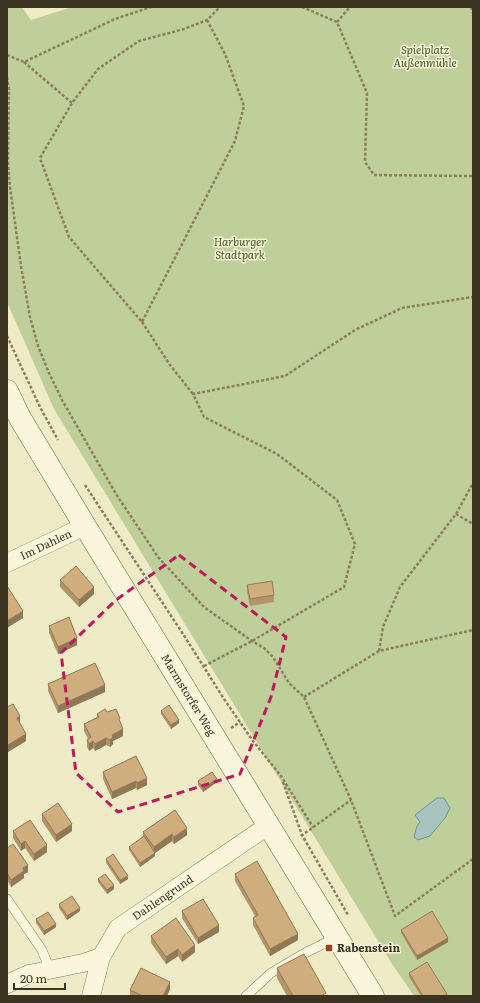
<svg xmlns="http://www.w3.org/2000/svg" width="480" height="1003" viewBox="0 0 480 1003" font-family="Literata,serif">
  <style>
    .green { fill: #bfcf9a }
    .water { fill: #a8c4c0; stroke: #6e9390 }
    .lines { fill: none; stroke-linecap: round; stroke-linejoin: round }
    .lane-casing { stroke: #8c7e5b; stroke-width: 10 }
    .street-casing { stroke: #8c7e5b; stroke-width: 19 }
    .secondary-casing { stroke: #6e5f3e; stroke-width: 23 }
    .path { stroke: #8c7e5b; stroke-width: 2.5; stroke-dasharray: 3 2; stroke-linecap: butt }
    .lane { stroke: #faf6db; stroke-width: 9 }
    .street { stroke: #faf6db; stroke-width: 18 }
    .secondary { stroke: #faf6db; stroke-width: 22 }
    .wall { fill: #b2956b }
    .shaded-wall { fill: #917957 }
    .building { fill: #cfad7c; stroke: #917957 }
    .marked { fill: none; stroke: #c2185b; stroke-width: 3; stroke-dasharray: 8 5; stroke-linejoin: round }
    .poi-dot { fill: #9d3e2a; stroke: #f7f3d7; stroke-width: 1.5 }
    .labels { text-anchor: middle; stroke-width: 3; stroke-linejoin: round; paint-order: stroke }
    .park-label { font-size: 11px; font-style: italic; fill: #435926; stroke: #f7f3d7 }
    .street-label { font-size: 11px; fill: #3c3320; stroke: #f7f3d7 }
    .poi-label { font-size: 11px; font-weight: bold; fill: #3c3320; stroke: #f7f3d7; text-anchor: start }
  </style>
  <rect width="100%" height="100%" fill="#f0ebc7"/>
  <!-- green -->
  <path class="green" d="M 7,7 L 22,7 L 31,20 L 72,7 L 473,7 L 473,996 L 414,996 L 392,964 L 54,409 L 7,302 Z"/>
  <!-- water -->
  <path class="water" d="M 437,798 L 444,798 L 450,808 L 445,818 L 430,836 L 418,840 L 414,837 L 417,826 L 420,822 L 415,815 Z"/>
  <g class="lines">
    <defs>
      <path id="lane" d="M 7,899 L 42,950 L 50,970
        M 246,996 L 271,973 L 303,954 L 337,937"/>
      <g id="street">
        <path id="s1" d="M 7,563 L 85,526"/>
        <path d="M 7,984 L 29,974 L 83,963 L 101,957"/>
        <path id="s2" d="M 91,996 L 101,957 L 118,928 L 269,825"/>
      </g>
      <g id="secondary">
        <path id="s3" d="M 7,391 L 20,418 L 85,526 L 373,996"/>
      </g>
    </defs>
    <!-- lane casing -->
    <use href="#lane" class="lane-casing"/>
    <!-- street casing -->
    <use href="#street" class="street-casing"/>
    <!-- secondary casing -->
    <use href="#secondary" class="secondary-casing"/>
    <!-- path -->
    <path class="path" d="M 302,7 L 337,22 L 367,93 L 365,162 L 374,175 L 473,176
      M 471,7 L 473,13
      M 207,20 L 225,54 L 244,106 L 235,141 L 142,322 L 69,237 L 40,158 L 72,103 L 98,69 L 139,41 L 184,29 L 207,20 L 220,7
      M 337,22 L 350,7
      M 7,55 L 24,62 L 115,19 L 151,7
      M 24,62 L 72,103
      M 7,77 L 9,89 L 8,162 L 10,187 L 21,266 L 30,317 L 38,346 L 49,373 L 62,400 L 116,494 L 158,557 L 204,607 L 252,641 L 264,648 L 273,657 L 289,683 L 304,697 L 351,800 L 395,916 L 473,859
      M 142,322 L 170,365 L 193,394
      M 7,336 L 40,407 L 58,440
      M 85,485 L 185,637 L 224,699 L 253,741 L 281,776 L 313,827
      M 456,514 L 473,524
      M 379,651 L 383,627 L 400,587 L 456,514 L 473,483
      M 204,666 L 252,641 L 344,587 L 355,544 L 337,500 L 277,454 L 204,417 L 193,394 L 285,376 L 355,330 L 402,308 L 473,297
      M 304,697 L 379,651 L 473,630
      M 231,728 L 240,722
      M 283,782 L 302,835 L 348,915
      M 301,836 L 351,800"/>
    <!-- lane -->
    <use href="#lane" class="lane"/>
    <!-- street -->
    <use href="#street" class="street"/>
    <!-- secondary -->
    <use href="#secondary" class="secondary"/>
  </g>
  <!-- wall -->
  <path class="wall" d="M 60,580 L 94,594 L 79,607 L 60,587 Z
    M 247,585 L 274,595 L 274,602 L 250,606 L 247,592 Z
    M 49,626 L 77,645 L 58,654 L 49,633 Z
    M 48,684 L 105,692 L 58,713 L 48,691 Z
    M 7,707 L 20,723 L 26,741 L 8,752 L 7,750 Z
    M 161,711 L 179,723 L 171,729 L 161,714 Z
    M 107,712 L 120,723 L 123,736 L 113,741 L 113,744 L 110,747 L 106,745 L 95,751 L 93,748 L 89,751 L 87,747 L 87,740 L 88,739 L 84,731 L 84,724 L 97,717 L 97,714 Z
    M 136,756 L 147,785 L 137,790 L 136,788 L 112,799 L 103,779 L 103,772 Z
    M 198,781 L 217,782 L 203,792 L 198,785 Z
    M 42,814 L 72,831 L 56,842 L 42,821 Z
    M 13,831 L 47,852 L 34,861 L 25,848 L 21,851 L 13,838 Z
    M 143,832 L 187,835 L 174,844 L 172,841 L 155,853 L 155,856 L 140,867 L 129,850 L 129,847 L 143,837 Z
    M 7,848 L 28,872 L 24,874 L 24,878 L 11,887 L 7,880 Z
    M 106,859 L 128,879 L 120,884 L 106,863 Z
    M 235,874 L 298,940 L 270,956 L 253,925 L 253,918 L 255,916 L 235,881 Z
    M 98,879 L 114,889 L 107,894 L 98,882 Z
    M 59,904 L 80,911 L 67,920 L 59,908 Z
    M 182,911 L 219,932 L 198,944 L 182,918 Z
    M 36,919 L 56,927 L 44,935 L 36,923 Z
    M 401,930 L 448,942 L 417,960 L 401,933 Z
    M 151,936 L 195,952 L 182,962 L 178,956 L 166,964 L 151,943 Z
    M 277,968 L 326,996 L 287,996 L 277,978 Z
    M 409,973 L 447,996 L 421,996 L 409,977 Z
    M 170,989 L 167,996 L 130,996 L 130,990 Z"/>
  <!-- shaded-wall -->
  <path class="shaded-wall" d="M 94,587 L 94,594 L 79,607 L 79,600 Z
    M 23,611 L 23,618 L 7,628 L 7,621 Z
    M 77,638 L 77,645 L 58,654 L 58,647 Z
    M 105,685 L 105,692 L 58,713 L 58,706 Z
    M 20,716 L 20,723 L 17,725 L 17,718 Z
    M 179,720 L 179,723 L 171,729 L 171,725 Z
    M 123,729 L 123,736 L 113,741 L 113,744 L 110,747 L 110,740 L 112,735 Z
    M 26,734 L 26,741 L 8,752 L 8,745 Z
    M 106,738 L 106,745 L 95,751 L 95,744 Z
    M 93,741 L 93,748 L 89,751 L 89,744 Z
    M 147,778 L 147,785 L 137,790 L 137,783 Z
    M 217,779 L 217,782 L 203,792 L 203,788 Z
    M 136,781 L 136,788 L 112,799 L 112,792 Z
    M 72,824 L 72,831 L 56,842 L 56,835 Z
    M 187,828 L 187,835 L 174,844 L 174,837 Z
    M 172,834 L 172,841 L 155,853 L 155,856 L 140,867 L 140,863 L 154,854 L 154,847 Z
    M 25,841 L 25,848 L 21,851 L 21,844 Z
    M 47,845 L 47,852 L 34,861 L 34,854 Z
    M 28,865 L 28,872 L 24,874 L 24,878 L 11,887 L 11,880 L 23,868 Z
    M 128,876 L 128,879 L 120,884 L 120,880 Z
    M 114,885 L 114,889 L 107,894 L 107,890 Z
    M 80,908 L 80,911 L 67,920 L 67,916 Z
    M 56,924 L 56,927 L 44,935 L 44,931 Z
    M 219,925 L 219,932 L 198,944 L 198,938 Z
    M 298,934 L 298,940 L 270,956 L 270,949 Z
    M 448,938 L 448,942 L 417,960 L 417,956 Z
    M 195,945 L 195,952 L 182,962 L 182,955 Z
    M 178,949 L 178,956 L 166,964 L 166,957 Z
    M 170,982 L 170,989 L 167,996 L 163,996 Z"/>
  <!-- building -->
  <path class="building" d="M 76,566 L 94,587 L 79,600 L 60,580 Z
    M 272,581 L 274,595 L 250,599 L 247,585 Z
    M 7,586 L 23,611 L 7,621 Z
    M 69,617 L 77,638 L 58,647 L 49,626 Z
    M 95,663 L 105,685 L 58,706 L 48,684 Z
    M 13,704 L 20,716 L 17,718 L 26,734 L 8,745 L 7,743 L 7,707 Z
    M 169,705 L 179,720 L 171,725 L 161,711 Z
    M 105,709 L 107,712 L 116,709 L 120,718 L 119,719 L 123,729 L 112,735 L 113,737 L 110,740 L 106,738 L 95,744 L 93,741 L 89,744 L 87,740 L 91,737 L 84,724 L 99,717 L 97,714 Z
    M 136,756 L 147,778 L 137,783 L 136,781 L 112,792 L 103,772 Z
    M 212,772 L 217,779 L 203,788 L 198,781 Z
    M 58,803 L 72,824 L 56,835 L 42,814 Z
    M 175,810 L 187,828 L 174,837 L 172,834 L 154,847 L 143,832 Z
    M 30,820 L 47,845 L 34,854 L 25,841 L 21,844 L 13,831 Z
    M 144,836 L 155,853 L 140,863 L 129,847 Z
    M 13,844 L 28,865 L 23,868 L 24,871 L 11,880 L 7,873 L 7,848 Z
    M 113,854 L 128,876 L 120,880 L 106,859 Z
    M 257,861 L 298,934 L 270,949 L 253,918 L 258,915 L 235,874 Z
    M 105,874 L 114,885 L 107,890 L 98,879 Z
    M 72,896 L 80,908 L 67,916 L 59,904 Z
    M 203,899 L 219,925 L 198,938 L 182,911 Z
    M 432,911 L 448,938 L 417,956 L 401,930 Z
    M 48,912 L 56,924 L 44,931 L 36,919 Z
    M 176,918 L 195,945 L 182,955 L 178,949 L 166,957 L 151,936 Z
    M 304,954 L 326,993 L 321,996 L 293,996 L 277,968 Z
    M 427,962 L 447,994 L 444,996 L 423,996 L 409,973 Z
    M 141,968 L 170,982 L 163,996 L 143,996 L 130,990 Z"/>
  <!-- marked area -->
  <path class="marked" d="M 179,555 L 286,637 L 271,697 L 240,774 L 118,812 L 76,773 L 61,653 L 116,600 Z"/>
  <!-- markers -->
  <rect class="poi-dot" x="325" y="944" width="8" height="8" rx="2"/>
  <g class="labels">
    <!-- park labels -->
    <g class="park-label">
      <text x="425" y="54">Spielplatz<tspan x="425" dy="13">Außenmühle</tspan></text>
      <text x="240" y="246">Harburger<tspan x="240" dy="13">Stadtpark</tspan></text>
    </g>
    <!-- street labels -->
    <g class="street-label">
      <text dy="4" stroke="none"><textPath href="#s1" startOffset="43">Im Dahlen</textPath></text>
      <text dy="4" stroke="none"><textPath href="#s3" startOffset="354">Marmstorfer Weg</textPath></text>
      <text dy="4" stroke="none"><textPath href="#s2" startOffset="128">Dahlengrund</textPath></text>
    </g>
    <!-- poi labels -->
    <g class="poi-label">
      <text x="337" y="952">Rabenstein</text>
    </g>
  </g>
  <!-- border -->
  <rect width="480" height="1003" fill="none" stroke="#3c3320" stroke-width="16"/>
  <!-- scale -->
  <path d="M14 983v6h51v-6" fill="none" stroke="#3c3320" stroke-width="2"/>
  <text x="20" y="983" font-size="12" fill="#3c3320" stroke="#f7f3d7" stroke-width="3" paint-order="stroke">20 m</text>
</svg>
